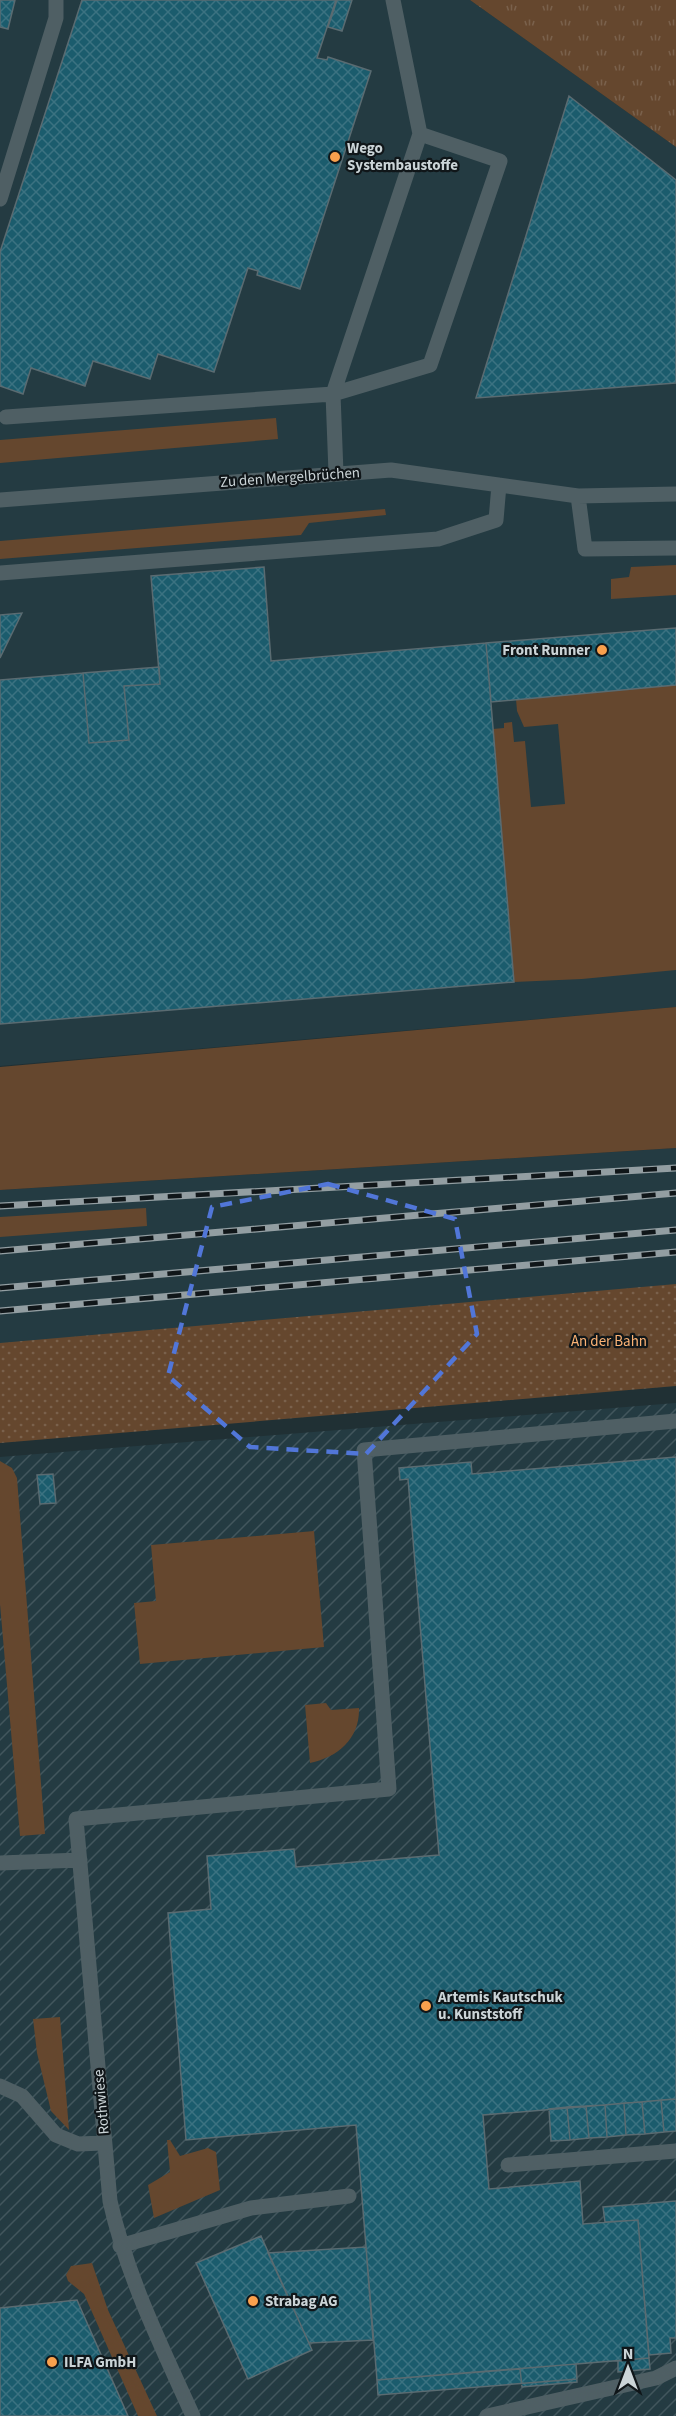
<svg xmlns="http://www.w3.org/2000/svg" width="676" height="2416" viewBox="0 0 676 2416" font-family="'Source Sans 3',sans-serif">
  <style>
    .built { fill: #243b42 }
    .industrial { fill: url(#industrial-furrows) }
    .grass { fill: #65472e }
    .park { fill: url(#park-tufts) }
    .garden { fill: url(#garden-dots) }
    .building { fill: url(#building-cross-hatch); stroke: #5a6b71; stroke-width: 1.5 }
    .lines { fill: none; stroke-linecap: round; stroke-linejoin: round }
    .minor { stroke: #4f5f64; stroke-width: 15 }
    .rail-casing { stroke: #939ea2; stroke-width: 7 }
    .rail { stroke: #101619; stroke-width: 4.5; stroke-dasharray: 14; stroke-linecap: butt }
    .marked { fill: none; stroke: #5176d8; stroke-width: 4.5; stroke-dasharray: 12 8; stroke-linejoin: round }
    .poi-dot { fill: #f9a04d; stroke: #101619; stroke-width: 2 }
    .labels { text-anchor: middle; stroke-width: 4.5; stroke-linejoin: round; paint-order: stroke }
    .poi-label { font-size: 15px; font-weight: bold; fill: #cbd4d7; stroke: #101619; text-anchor: start }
    .street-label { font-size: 15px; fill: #cbd4d7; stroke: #101619 }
    .park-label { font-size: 15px; fill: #fcb375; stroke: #101619 }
  </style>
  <defs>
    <pattern id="industrial-furrows" width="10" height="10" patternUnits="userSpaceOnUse" patternTransform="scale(1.5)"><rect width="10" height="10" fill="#243b42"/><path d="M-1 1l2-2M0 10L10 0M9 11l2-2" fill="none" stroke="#42565d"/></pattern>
    <pattern id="park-tufts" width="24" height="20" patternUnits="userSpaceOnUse" patternTransform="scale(1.5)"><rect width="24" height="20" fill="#65472e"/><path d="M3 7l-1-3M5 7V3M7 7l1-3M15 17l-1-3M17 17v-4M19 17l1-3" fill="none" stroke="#7a614c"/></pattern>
    <pattern id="garden-dots" width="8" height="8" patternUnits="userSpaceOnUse" patternTransform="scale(1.5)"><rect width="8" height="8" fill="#65472e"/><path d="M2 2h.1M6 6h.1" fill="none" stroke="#7a614c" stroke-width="1.8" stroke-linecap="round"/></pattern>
    <pattern id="building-cross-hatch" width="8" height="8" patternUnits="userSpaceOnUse" patternTransform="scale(1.5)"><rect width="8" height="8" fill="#1b5c6d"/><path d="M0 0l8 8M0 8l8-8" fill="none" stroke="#3b7281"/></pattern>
  </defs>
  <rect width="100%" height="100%" fill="#203034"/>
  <!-- built -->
  <path class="built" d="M 0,0 L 470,0 L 676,147 L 676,1007 L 0,1066 Z
    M 676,1148 L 676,1288 L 0,1346 L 0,1190 Z"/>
  <!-- industrial -->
  <path class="industrial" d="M 676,1403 L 676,2416 L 0,2416 L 0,1457 Z"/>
  <!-- grass -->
  <path class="grass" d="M 276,418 L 278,439 L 0,463 L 0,440 Z
    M 385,509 L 386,515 L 309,523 L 301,535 L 0,559 L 0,541 Z
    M 676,565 L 676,595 L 611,599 L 611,579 L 629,577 L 631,567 Z
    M 676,685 L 676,970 L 582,979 L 514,982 L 493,729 L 504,728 L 504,723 L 512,722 L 514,742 L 525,741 L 531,807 L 565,804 L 558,724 L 524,727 L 517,711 L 516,699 Z
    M 676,1007 L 676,1148 L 0,1190 L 0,1067 Z
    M 146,1208 L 147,1226 L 0,1237 L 0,1217 Z
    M 0,1461 L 12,1468 L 17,1478 L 45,1834 L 20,1836 L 0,1604 Z
    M 314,1531 L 324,1647 L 140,1664 L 134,1603 L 156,1601 L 151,1545 Z
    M 326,1703 L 331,1710 L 359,1708 C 360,1738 339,1757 310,1763 L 305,1705 Z
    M 60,2017 L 69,2130 L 51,2111 L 37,2053 L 33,2019 Z
    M 167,2140 L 170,2140 L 180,2156 L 208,2148 L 216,2152 L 220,2190 L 154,2218 L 148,2185 L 170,2172 Z
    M 92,2263 L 108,2310 L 157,2416 L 138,2416 L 84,2294 L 68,2281 L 66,2275 L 71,2266 Z"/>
  <!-- park -->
  <path class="park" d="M 470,0 L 676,0 L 676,147 Z"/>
  <!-- garden -->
  <path class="garden" d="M 676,1284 L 676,1386 L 0,1443 L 0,1343 Z"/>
  <!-- building -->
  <path class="building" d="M 0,0 L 15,0 L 8,29 L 0,27 Z
    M 82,0 L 336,0 L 317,58 L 327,60 L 328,57 L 371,71 L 300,289 L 257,275 L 258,271 L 248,268 L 214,372 L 158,354 L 150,379 L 93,361 L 85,386 L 31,368 L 23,394 L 0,386 L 0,252 Z
    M 337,0 L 352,0 L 342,31 L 328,27 Z
    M 569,96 L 676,180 L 676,383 L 476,398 Z
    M 264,567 L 271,661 L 486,643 L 514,982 L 0,1024 L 0,680 L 83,673 L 89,743 L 129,740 L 124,686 L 160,684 L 151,576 Z
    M 22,613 L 0,658 L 0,615 Z
    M 676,628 L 676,685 L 491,702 L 486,643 Z
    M 159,667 L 160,684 L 124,686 L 129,740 L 89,743 L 83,673 Z
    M 676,1457 L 676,2099 L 483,2115 L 489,2189 L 580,2181 L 583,2224 L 638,2220 L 649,2358 L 576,2364 L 577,2382 L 522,2387 L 520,2369 L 377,2380 L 356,2125 L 186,2140 L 168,1913 L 211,1909 L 207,1856 L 294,1849 L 296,1867 L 439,1855 L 408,1479 L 400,1480 L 399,1468 L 471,1462 L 472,1474 Z
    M 53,1474 L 56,1503 L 40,1504 L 37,1475 Z
    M 676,2099 L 676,2131 L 664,2132 L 661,2100 Z
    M 661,2100 L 664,2132 L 645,2134 L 642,2102 Z
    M 642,2102 L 645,2134 L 626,2135 L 624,2103 Z
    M 624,2103 L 626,2135 L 607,2137 L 605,2105 Z
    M 605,2105 L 607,2137 L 589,2138 L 586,2106 Z
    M 586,2106 L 589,2138 L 570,2140 L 567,2107 Z
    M 567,2107 L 570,2140 L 551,2141 L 549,2109 Z
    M 676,2201 L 676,2338 L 670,2338 L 671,2353 L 649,2355 L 638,2220 L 605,2222 L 603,2207 Z
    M 261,2236 L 312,2350 L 248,2379 L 196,2263 Z
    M 366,2247 L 373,2340 L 309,2343 L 268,2253 Z
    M 77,2300 L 128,2416 L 0,2416 L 0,2308 Z
    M 649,2358 L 650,2369 L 618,2372 L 618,2361 Z
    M 576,2364 L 577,2379 L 378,2395 L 377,2380 Z"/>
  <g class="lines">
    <!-- minor -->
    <path class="minor" d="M 0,199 L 56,18 L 56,0
      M 6,417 L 333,394 L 430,365 L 500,161 L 420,134
      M 336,473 L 333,394 L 420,134 L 393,0
      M 578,496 L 585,549 L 676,548
      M 0,500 L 391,470 L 578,496 L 676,494
      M 0,573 L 438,539 L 496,520 L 499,485
      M 0,1863 L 80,1860
      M 0,2086 L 22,2096 L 56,2135 L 78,2144 L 104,2143
      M 508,2165 L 676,2151
      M 120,2246 L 251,2208 L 349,2196
      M 193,2416 C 161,2345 127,2277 110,2201 L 76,1819 L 389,1789 L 364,1450 L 676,1421
      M 487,2416 L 656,2378 L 676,2368"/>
    <defs>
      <path id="rail" d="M 0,1206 L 676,1168
        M 0,1251 L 676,1193
        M 0,1288 L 676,1230
        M 0,1311 L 676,1252"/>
    </defs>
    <!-- rail casing -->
    <use href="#rail" class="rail-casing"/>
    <!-- rail -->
    <use href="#rail" class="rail"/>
  </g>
  <!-- marked area -->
  <path class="marked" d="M 328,1184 L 455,1219 L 477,1334 L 366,1454 L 250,1447 L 168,1376 L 212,1207 Z"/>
  <!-- markers -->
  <g class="poi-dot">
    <circle cx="335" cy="157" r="6"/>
    <circle cx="602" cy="650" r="6"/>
    <circle cx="426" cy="2006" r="6"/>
    <circle cx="253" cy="2301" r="6"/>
    <circle cx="52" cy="2362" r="6"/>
  </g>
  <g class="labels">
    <!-- poi labels -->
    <g class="poi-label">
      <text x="347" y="153">Wego<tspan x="347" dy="17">Systembaustoffe</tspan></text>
      <text x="590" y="655" text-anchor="end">Front Runner</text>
      <text x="438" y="2002">Artemis Kautschuk<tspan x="438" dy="17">u. Kunststoff</tspan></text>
      <text x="265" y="2306">Strabag AG</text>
      <text x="64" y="2367">ILFA GmbH</text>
    </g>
    <!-- street labels -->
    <g class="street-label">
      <text transform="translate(290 477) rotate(-4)" y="5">Zu den Mergelbrüchen</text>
      <text transform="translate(101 2102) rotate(-95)" y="5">Rothwiese</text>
    </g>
    <!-- park labels -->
    <g class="park-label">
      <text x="609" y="1346">An der Bahn</text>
    </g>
  </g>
  <!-- north arrow -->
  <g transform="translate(628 2368)" stroke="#101619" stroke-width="4.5" paint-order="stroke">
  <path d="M0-4.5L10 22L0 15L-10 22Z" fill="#cbd4d7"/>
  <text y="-9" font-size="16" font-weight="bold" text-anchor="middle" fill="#cbd4d7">N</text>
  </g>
</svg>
